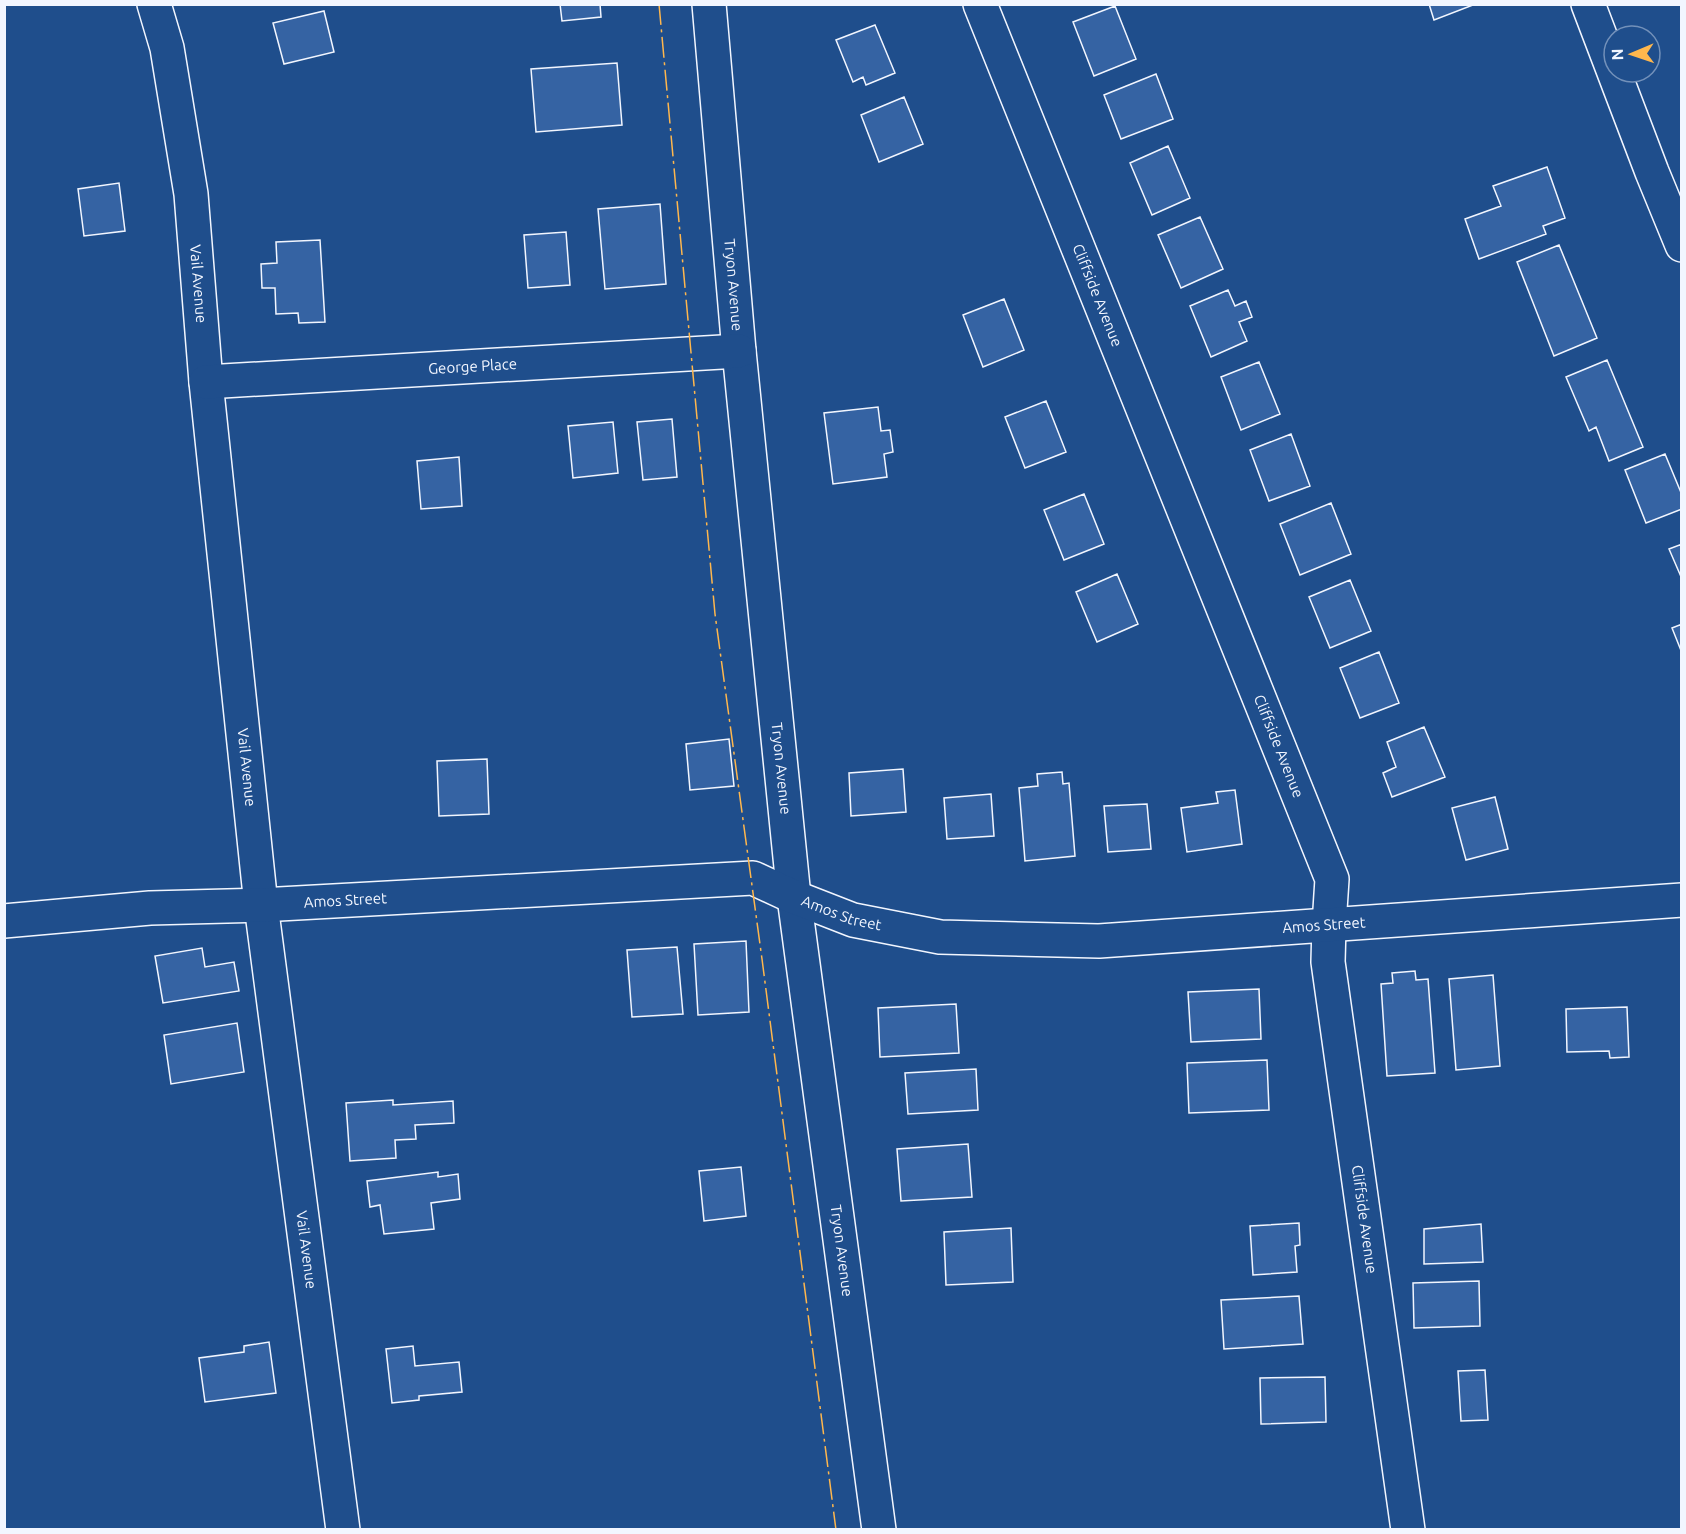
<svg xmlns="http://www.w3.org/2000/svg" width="1686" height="1534" viewBox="0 0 1686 1534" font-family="Ubuntu,sans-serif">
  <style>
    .building { fill: #3563a3; stroke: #f2f6ff; stroke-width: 1.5 }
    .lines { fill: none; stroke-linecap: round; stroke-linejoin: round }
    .minor-casing { stroke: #f2f6ff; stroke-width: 36 }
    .minor { stroke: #1f4e8c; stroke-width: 33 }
    .power { stroke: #ffb74d; stroke-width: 1.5; stroke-dasharray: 21 4.5 3 4.5; stroke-linecap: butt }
    .labels { text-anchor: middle; stroke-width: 4.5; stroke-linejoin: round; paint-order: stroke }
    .street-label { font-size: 15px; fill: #f2f6ff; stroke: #1f4e8c }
  </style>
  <rect width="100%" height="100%" fill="#1f4e8c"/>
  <!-- building -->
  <path class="building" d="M 560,4 L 600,4 L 601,17 L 562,21 Z
    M 1429,4 L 1473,4 L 1473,5 L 1434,20 Z
    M 1115,6 L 1136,59 L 1094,76 L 1073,22 Z
    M 324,11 L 334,52 L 284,64 L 273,23 Z
    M 875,25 L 895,73 L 866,85 L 863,77 L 853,82 L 836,40 Z
    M 617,63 L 622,125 L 536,132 L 531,69 Z
    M 1156,74 L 1173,119 L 1121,139 L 1104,95 Z
    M 904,97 L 923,144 L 879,162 L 861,115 Z
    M 1168,146 L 1190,198 L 1152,215 L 1130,163 Z
    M 1547,167 L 1565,218 L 1543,226 L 1546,234 L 1479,259 L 1465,219 L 1501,206 L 1493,186 Z
    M 119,183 L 125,231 L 84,236 L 78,189 Z
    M 660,204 L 666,284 L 605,289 L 598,209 Z
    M 1200,217 L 1223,269 L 1181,288 L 1158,235 Z
    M 566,232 L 570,285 L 528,288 L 524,235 Z
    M 320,240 L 325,322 L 299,323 L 298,313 L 276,314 L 275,288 L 262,288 L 261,264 L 277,263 L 276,242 Z
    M 1559,245 L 1597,338 L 1554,356 L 1517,262 Z
    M 1228,290 L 1235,306 L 1246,301 L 1252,317 L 1239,322 L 1247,341 L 1211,357 L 1190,306 Z
    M 1004,299 L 1024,350 L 983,367 L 963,315 Z
    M 1607,360 L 1643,447 L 1609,461 L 1596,427 L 1589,431 L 1566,377 Z
    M 1259,362 L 1280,414 L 1241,430 L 1221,377 Z
    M 1046,401 L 1066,452 L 1025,468 L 1005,417 Z
    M 878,407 L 881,431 L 890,430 L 893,452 L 884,454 L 887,477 L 833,484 L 824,413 Z
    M 672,419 L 677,477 L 643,480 L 637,422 Z
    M 613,422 L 618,473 L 573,478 L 568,426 Z
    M 1291,434 L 1310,486 L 1269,501 L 1250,450 Z
    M 1665,454 L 1682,495 L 1682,509 L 1646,523 L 1625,470 Z
    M 459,457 L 462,506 L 421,509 L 417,461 Z
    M 1084,494 L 1104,544 L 1064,560 L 1044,510 Z
    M 1331,503 L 1351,554 L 1300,575 L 1280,524 Z
    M 1682,544 L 1682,579 L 1669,549 Z
    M 1117,574 L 1138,624 L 1097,642 L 1076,592 Z
    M 1350,580 L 1371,631 L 1330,648 L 1309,597 Z
    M 1682,624 L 1682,653 L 1672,628 Z
    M 1379,652 L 1399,703 L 1360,718 L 1340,668 Z
    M 1424,727 L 1445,777 L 1392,797 L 1383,773 L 1396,767 L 1387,742 Z
    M 729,739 L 734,786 L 690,790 L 686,744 Z
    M 487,759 L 489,814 L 439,816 L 437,761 Z
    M 903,769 L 906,812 L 851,816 L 849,773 Z
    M 1062,772 L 1063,784 L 1069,783 L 1075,856 L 1025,861 L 1019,788 L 1038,786 L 1037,774 Z
    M 1235,790 L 1242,844 L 1187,852 L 1181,808 L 1218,803 L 1216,792 Z
    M 991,794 L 994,836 L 947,839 L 944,798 Z
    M 1495,797 L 1508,849 L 1466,860 L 1452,808 Z
    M 1147,804 L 1151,849 L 1108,852 L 1104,806 Z
    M 746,941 L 749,1012 L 698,1015 L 694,944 Z
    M 677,947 L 683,1014 L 632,1017 L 627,950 Z
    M 202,948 L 205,967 L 234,962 L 239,991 L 163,1003 L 155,956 Z
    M 1415,971 L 1416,980 L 1428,979 L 1435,1073 L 1387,1076 L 1381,984 L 1393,983 L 1392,973 Z
    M 1493,975 L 1500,1066 L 1456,1070 L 1449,979 Z
    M 1259,989 L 1261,1039 L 1191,1042 L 1188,992 Z
    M 956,1004 L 959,1053 L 880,1057 L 878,1008 Z
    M 1627,1007 L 1629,1057 L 1610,1058 L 1609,1051 L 1567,1052 L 1566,1009 Z
    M 237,1023 L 244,1072 L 171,1084 L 164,1035 Z
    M 1267,1060 L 1269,1110 L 1189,1113 L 1187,1063 Z
    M 976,1069 L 978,1110 L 908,1114 L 905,1073 Z
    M 393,1100 L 393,1105 L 453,1101 L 454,1123 L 415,1125 L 416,1139 L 395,1140 L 396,1158 L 350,1161 L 346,1103 Z
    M 968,1144 L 972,1197 L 901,1201 L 897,1149 Z
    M 741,1167 L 746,1216 L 704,1221 L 699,1171 Z
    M 438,1172 L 438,1177 L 458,1174 L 460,1199 L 431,1203 L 434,1229 L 384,1234 L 380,1205 L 370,1207 L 367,1181 Z
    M 1299,1223 L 1300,1245 L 1295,1246 L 1297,1272 L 1253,1275 L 1250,1226 Z
    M 1481,1224 L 1483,1262 L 1424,1264 L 1424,1229 Z
    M 1011,1228 L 1013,1282 L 946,1285 L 944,1232 Z
    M 1479,1281 L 1480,1326 L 1414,1328 L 1413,1283 Z
    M 1299,1296 L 1303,1344 L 1224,1349 L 1221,1300 Z
    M 269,1342 L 276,1393 L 205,1402 L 199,1358 L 244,1352 L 244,1346 Z
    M 413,1346 L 415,1366 L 459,1362 L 462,1392 L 419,1396 L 419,1400 L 392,1403 L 386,1349 Z
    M 1485,1370 L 1488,1420 L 1461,1421 L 1458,1371 Z
    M 1325,1377 L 1326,1422 L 1261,1424 L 1260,1378 Z"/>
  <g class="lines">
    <defs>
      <g id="minor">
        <path id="s1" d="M 154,4 L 167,48 L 191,194 L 206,382 L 261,905 L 343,1530"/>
        <path id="s2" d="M 709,4 L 739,351 L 794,897 L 879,1530"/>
        <path id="s3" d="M 980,4 L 1332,879 L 1329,925 L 1328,962 L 1408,1530"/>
        <path d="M 1588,4 L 1652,172 L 1682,245"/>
        <path id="s4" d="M 206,382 L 739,351"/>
        <path id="s5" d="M 4,921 L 150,908 L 261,905 L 753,878 L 794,897 L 853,920 L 940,937 L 1099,941 L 1682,900"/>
      </g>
    </defs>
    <!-- minor casing -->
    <use href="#minor" class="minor-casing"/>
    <!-- minor -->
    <use href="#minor" class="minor"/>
    <!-- power -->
    <path class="power" d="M 659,4 L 715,614 L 762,959 L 836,1530"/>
  </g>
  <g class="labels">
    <!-- street labels -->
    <g class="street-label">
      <text dy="5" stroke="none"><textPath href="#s1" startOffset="284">Vail Avenue</textPath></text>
      <text dy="5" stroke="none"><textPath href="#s2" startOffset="282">Tryon Avenue</textPath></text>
      <text dy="5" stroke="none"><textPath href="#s3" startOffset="314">Cliffside Avenue</textPath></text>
      <text dy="5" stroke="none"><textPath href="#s4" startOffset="267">George Place</textPath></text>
      <text dy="5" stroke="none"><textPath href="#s3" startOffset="800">Cliffside Avenue</textPath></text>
      <text dy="5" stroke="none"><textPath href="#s1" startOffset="770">Vail Avenue</textPath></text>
      <text dy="5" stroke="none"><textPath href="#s2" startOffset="768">Tryon Avenue</textPath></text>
      <text dy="5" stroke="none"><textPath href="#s5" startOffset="342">Amos Street</textPath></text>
      <text dy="5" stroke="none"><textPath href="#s5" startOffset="846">Amos Street</textPath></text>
      <text dy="5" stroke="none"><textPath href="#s5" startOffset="1332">Amos Street</textPath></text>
      <text dy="5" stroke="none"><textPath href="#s3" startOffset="1286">Cliffside Avenue</textPath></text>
      <text dy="5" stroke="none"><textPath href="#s1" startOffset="1256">Vail Avenue</textPath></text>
      <text dy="5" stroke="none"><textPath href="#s2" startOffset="1254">Tryon Avenue</textPath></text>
    </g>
  </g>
  <!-- border -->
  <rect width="1686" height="1534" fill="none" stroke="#f2f6ff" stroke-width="12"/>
  <!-- north arrow -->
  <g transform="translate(1632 54) rotate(268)"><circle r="28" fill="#1f4e8c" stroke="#7391ba" stroke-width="1.5"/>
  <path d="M0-4.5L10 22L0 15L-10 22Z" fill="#ffb74d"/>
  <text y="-9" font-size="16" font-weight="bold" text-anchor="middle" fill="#f2f6ff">N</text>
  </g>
</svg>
